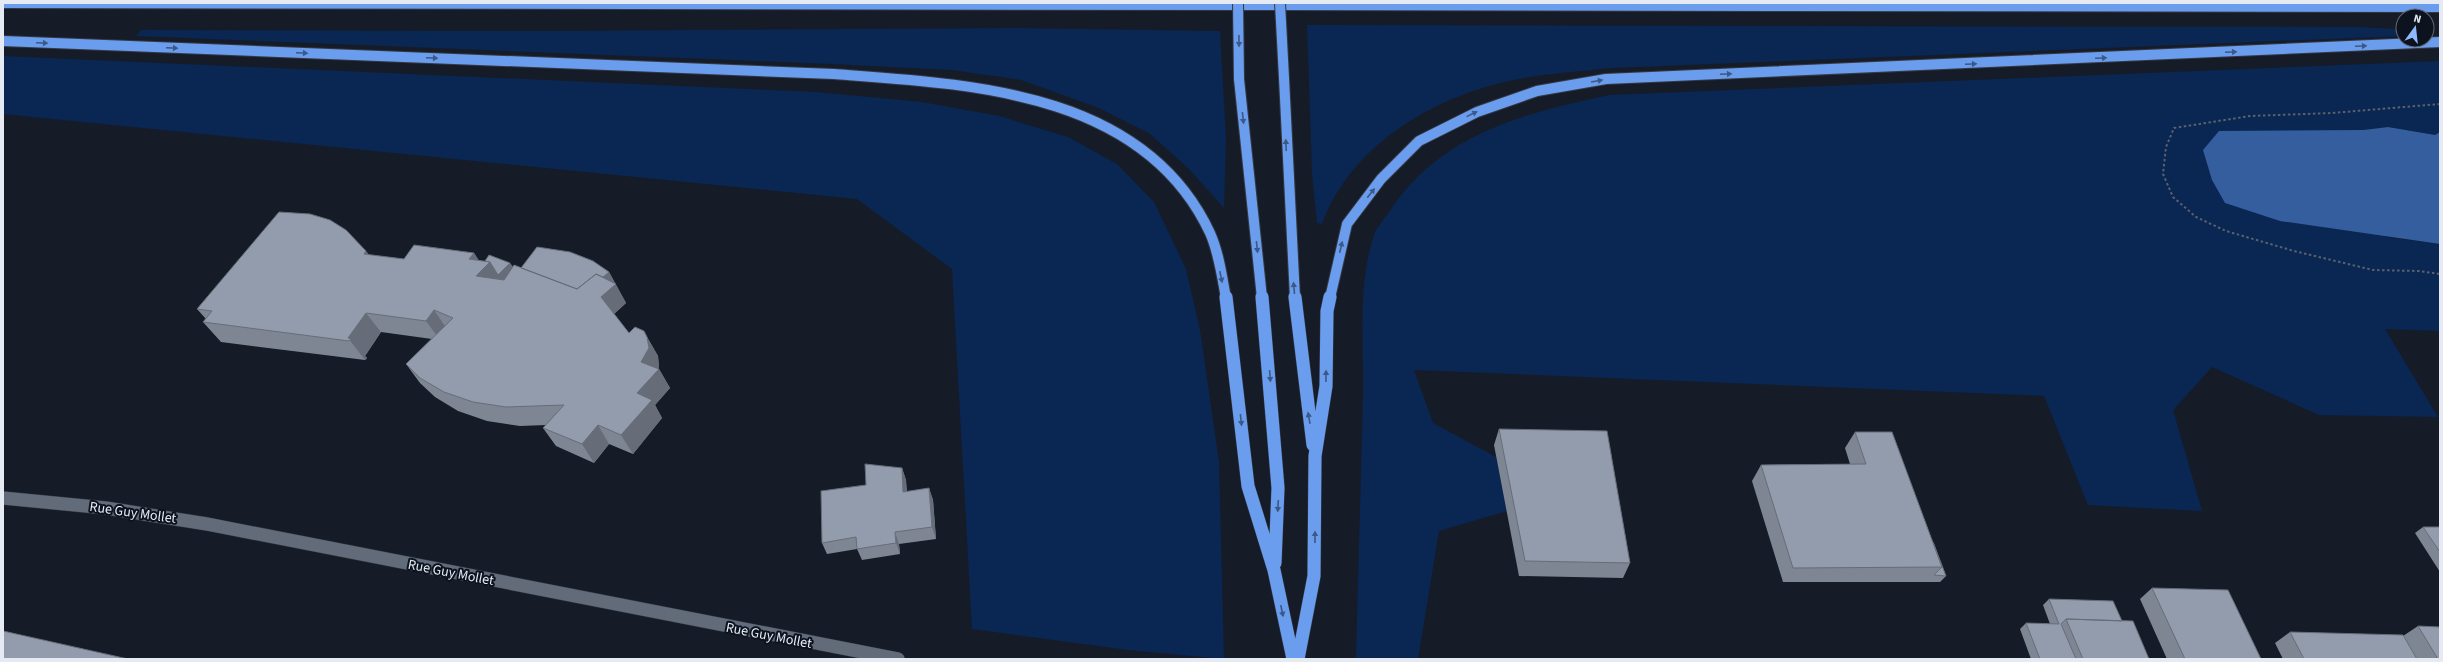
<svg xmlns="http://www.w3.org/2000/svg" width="2443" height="662" viewBox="0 0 2443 662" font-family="'Source Sans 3',sans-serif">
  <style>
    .green { fill: #0a2653 }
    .water { fill: #355e9f }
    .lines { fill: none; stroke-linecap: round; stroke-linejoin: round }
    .minor-casing { stroke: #353943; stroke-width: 14 }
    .highway-far1-casing { stroke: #353943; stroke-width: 12 }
    .highway-casing { stroke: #353943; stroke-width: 14 }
    .path { stroke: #5b616c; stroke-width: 2; stroke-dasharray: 2.5 2.5; stroke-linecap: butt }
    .minor { stroke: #616b79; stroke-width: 13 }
    .highway-far1 { stroke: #6a9dee; stroke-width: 10 }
    .highway { stroke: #6a9dee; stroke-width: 13 }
    .highway-bridge-casing { stroke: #353943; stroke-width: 12; stroke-linecap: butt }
    .highway-bridge { stroke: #6a9dee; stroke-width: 10 }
    .wall { fill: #7e8694 }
    .shaded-wall { fill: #666d78 }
    .building { fill: #929cac; stroke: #666d78 }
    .oneway { fill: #3b5886 }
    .labels { text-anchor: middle; stroke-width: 4; stroke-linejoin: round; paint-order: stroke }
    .street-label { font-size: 14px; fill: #e5eaf3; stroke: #0c131f }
  </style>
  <rect width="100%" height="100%" fill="#151c28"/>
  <!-- green -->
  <path class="green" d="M 1307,25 L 2358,27 L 2396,29 L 2402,36 L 1612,68 C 1583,71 1553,73 1524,78 C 1441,92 1352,142 1322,224 L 1317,223 L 1312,173 Z
    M 1013,28 L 1220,31 L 1226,139 L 1224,208 L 1189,169 L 1149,133 L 1099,108 L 1021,80 L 952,70 L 831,64 L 136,36 L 141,30 L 543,31 Z
    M 3,56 L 817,92 L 922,102 L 999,116 L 1068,137 L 1117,164 L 1154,202 L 1186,269 L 1200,330 L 1219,462 L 1224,659 L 1128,650 L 972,629 L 952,269 L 857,199 L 3,114 Z
    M 2440,61 L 2440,132 L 2435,135 L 2388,127 L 2363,130 L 2387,237 L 2440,244 L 2440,331 L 2385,329 L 2438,417 L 2319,415 L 2212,367 L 2173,410 L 2202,511 L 2088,505 L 2044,396 L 1414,370 L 1433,423 L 1496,457 L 1507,511 L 1439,531 L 1418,659 L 1356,659 C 1358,571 1361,483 1363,395 C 1364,341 1357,287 1374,235 C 1377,226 1386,217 1391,209 C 1442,133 1526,113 1609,95 Z"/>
  <!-- water -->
  <path class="water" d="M 2388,127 L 2435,135 L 2440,132 L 2440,244 L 2280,221 L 2225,203 L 2212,180 L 2203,150 L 2219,131 L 2363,130 Z"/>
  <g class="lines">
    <defs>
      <path id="minor" d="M 3,498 L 106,508 L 207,524 L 898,659"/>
      <path id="highway-far1" d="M 3,3 L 2440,7
        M 3,41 L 834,74 C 970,84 1144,91 1210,233 C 1219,253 1222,277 1226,298
        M 1284,78 L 1295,298
        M 1239,79 L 1262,298
        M 1330,298 L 1347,224 L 1381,179 L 1419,141 L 1477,112 L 1537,91 L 1606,79 L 2440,42"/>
      <path id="highway" d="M 1226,297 L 1248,486 L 1274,570 L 1293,659
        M 1262,297 L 1278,488 L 1275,563
        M 1295,297 L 1313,445
        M 1298,659 L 1314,576 L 1315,456 L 1326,386 L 1327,311 L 1330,297"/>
    </defs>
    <!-- minor casing -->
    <use href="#minor" class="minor-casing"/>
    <!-- highway-far1 casing -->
    <use href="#highway-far1" class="highway-far1-casing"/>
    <!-- highway casing -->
    <use href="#highway" class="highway-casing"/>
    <!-- path -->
    <path class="path" d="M 2440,104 L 2332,113 L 2250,116 L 2174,128 L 2166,147 L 2163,174 L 2173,197 L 2196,217 L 2226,231 L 2294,251 L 2373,270 L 2419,271 L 2440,274"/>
    <!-- minor -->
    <use href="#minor" class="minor"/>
    <!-- highway-far1 -->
    <use href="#highway-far1" class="highway-far1"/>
    <!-- highway -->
    <use href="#highway" class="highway"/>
    <defs>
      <path id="highway-bridge" d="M 1238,3 L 1239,79
        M 1280,3 L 1284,78"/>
    </defs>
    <!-- highway-bridge casing -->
    <use href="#highway-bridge" class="highway-bridge-casing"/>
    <!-- highway-bridge -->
    <use href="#highway-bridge" class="highway-bridge"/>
  </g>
  <!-- wall -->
  <path class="wall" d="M 366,251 L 369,255 L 404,259 L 474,253 L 479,261 L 510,263 L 513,267 L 609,272 L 626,303 L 614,314 L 629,333 L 647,337 L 658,356 L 659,367 L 658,368 L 659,369 L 670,388 L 655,405 L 662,418 L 633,454 L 609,444 L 594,463 L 556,446 L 543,428 L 546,425 L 520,426 L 487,421 L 458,411 L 435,397 L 420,383 L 406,364 L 432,339 L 381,332 L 365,356 L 367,358 L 365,360 L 221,342 L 203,322 L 206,319 L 197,309 Z
    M 1499,429 L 1630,563 L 1623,578 L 1519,576 L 1494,445 Z
    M 1855,432 L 1933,542 L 1946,576 L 1940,582 L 1783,582 L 1752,481 L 1761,465 L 1850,464 L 1845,448 Z
    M 902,468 L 906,480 L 907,492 L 929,488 L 933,500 L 936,539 L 899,544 L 900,554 L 862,560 L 857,549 L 827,554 L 822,543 L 866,485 Z
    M 2423,527 L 2440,527 L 2440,572 L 2415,533 Z
    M 2152,588 L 2261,659 L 2167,659 L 2140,599 Z
    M 2049,599 L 2122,621 L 2149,659 L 2031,659 L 2020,629 L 2026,623 L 2050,624 L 2043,605 Z
    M 2418,626 L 2440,659 L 2283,659 L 2275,643 L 2290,632 L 2403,636 Z"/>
  <!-- shaded-wall -->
  <path class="shaded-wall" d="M 366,251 L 381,271 L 364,254 Z
    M 474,253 L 484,268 L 490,262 L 510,263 L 515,270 L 503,282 L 476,276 L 469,259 Z
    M 609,272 L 626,303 L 612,316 L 581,296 Z
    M 434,310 L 447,329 L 440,340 L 426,321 Z
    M 366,313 L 381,332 L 365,356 L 367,358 L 365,360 L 348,338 Z
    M 647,337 L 658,356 L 659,367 L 656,373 L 659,369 L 670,388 L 655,405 L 662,418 L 633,454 L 621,435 Z
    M 598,425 L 609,444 L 594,463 L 582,444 Z
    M 902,468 L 906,480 L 907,504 L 903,492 Z
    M 929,488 L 933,500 L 936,539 L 932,527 Z
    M 895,532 L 899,544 L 900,554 L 896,543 Z"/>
  <!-- building -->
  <path class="building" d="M 279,212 L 310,214 L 330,220 L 346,230 L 366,251 L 364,254 L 404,259 L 414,245 L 474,253 L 469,259 L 490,262 L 476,276 L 504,280 L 514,265 L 577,289 L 596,274 L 616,284 L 601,297 L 629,333 L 635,327 L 644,331 L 647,337 L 649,348 L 641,362 L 659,369 L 637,393 L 652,400 L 621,435 L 598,425 L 582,444 L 543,428 L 564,405 L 506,407 L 473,402 L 444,392 L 420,378 L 406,364 L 453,318 L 434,310 L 426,321 L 366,313 L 348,338 L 351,339 L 349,341 L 203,322 L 212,311 L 197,309 Z
    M 537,247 L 570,252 L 593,261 L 609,272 L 603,277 L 596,274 L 577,289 L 521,268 Z
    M 489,255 L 510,263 L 498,275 L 490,262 L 485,261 Z
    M 1499,429 L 1607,431 L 1630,563 L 1525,561 Z
    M 1855,432 L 1892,432 L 1942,567 L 1793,568 L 1761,465 L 1866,464 Z
    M 865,464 L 902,468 L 903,492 L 929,488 L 932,527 L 895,532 L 896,543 L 857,549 L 856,537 L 822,543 L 821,491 L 866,485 Z
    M 2423,527 L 2440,527 L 2440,552 Z
    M 1933,542 L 1946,576 L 1934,575 L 1942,567 Z
    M 2152,588 L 2228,590 L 2261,659 L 2185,659 Z
    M 2049,599 L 2113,601 L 2122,621 L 2066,619 L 2061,624 L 2076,659 L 2040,659 L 2026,623 L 2059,624 Z
    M 2066,619 L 2133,621 L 2149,659 L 2083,659 Z
    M 2418,626 L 2440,627 L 2440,659 L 2438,659 Z
    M 3,631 L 128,659 L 3,659 Z
    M 2290,632 L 2403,635 L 2417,659 L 2304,659 Z"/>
  <!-- one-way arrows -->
  <defs><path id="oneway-solid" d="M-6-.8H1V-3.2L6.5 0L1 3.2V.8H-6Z"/></defs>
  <g class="oneway">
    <use href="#oneway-solid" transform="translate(1239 41) rotate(89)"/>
    <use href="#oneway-solid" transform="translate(42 43) rotate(2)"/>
    <use href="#oneway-solid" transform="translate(2361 46) rotate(-3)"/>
    <use href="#oneway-solid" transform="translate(172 48) rotate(2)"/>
    <use href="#oneway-solid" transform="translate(2231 52) rotate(-3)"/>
    <use href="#oneway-solid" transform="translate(302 53) rotate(2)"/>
    <use href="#oneway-solid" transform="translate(432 58) rotate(2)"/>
    <use href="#oneway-solid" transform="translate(2101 58) rotate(-3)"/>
    <use href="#oneway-solid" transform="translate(1971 64) rotate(-3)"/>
    <use href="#oneway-solid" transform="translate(1726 74) rotate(-2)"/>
    <use href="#oneway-solid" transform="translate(1597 81) rotate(-10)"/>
    <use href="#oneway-solid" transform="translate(1472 114) rotate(-26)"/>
    <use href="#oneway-solid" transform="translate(1243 118) rotate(84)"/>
    <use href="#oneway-solid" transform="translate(1286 145) rotate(-92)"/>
    <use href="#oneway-solid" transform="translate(1371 193) rotate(-52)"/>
    <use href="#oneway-solid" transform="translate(1257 247) rotate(84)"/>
    <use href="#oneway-solid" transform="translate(1341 247) rotate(-77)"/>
    <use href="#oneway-solid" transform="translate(1221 277) rotate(78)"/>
    <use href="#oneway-solid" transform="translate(1294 288) rotate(-95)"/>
    <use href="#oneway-solid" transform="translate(1270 376) rotate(86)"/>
    <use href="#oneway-solid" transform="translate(1326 376) rotate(-89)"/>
    <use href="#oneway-solid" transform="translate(1309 418) rotate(-100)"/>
    <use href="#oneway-solid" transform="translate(1241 420) rotate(84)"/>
    <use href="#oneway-solid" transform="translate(1278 506) rotate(93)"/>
    <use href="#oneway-solid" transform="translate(1315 537) rotate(-90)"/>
    <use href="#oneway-solid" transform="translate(1282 611) rotate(78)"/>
  </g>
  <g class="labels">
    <!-- street labels -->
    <g class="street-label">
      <text transform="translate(133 512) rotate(8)" y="5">Rue Guy Mollet</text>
      <text transform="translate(451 572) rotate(11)" y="5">Rue Guy Mollet</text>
      <text transform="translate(769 635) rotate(11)" y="5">Rue Guy Mollet</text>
    </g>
  </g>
  <!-- border -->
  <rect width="2443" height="662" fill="none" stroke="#e5eaf3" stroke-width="8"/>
  <!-- north arrow -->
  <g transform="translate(2415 28) rotate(15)"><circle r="19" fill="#0c131f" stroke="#636974"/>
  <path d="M0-3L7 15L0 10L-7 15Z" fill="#8eb9fd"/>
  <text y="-6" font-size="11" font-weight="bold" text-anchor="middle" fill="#e5eaf3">N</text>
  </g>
</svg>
